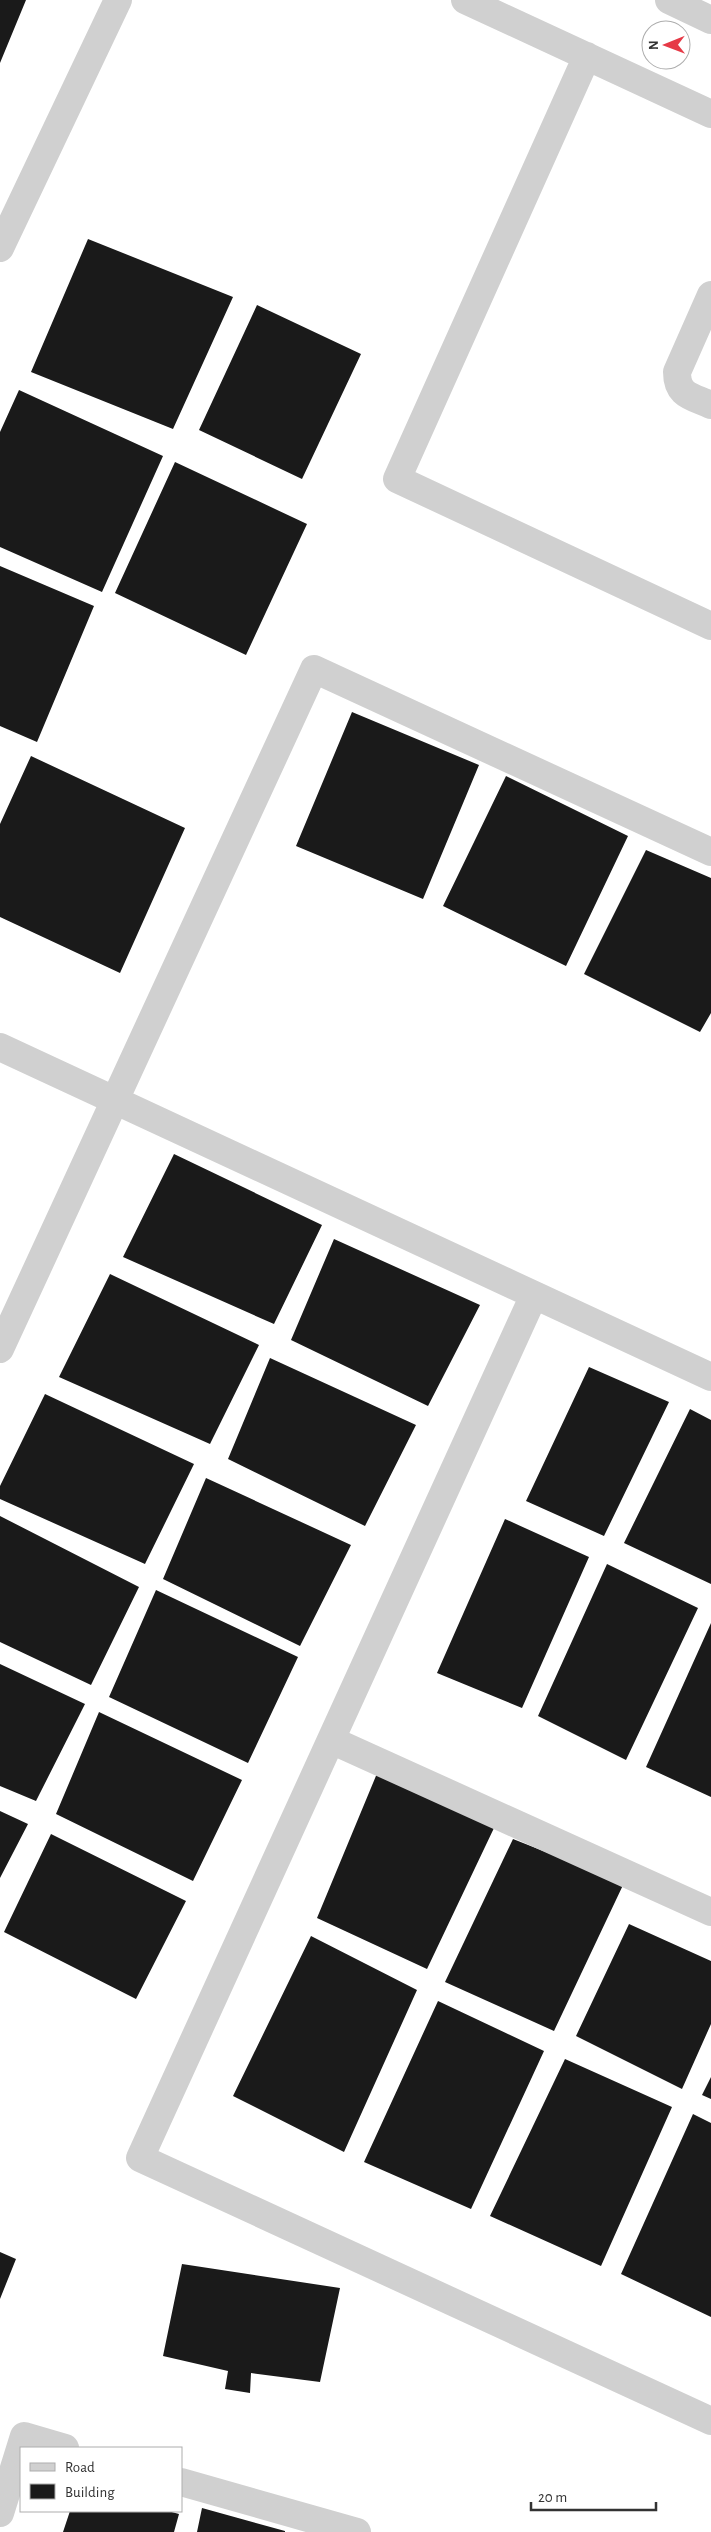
<svg xmlns="http://www.w3.org/2000/svg" width="711" height="2532" viewBox="0 0 711 2532" font-family="'Alegreya Sans',sans-serif">
  <style>
    .building { fill: #1a1a1a }
    .lines { fill: none; stroke-linecap: round; stroke-linejoin: round }
    .minor { stroke: #d0d0d0; stroke-width: 28 }
  </style>
  <rect width="100%" height="100%" fill="#fff"/>
  <!-- building -->
  <path class="building" d="M 0,0 L 26,0 L 0,63 Z
    M 88,239 L 233,297 L 173,429 L 31,372 Z
    M 257,305 L 361,354 L 302,479 L 199,430 Z
    M 19,390 L 163,456 L 102,592 L 0,547 L 0,432 Z
    M 175,462 L 307,524 L 246,655 L 115,593 Z
    M 0,566 L 94,606 L 37,742 L 0,726 Z
    M 352,712 L 479,765 L 423,899 L 296,846 Z
    M 31,756 L 185,828 L 120,973 L 0,917 L 0,824 Z
    M 506,776 L 628,836 L 566,966 L 443,906 Z
    M 646,850 L 711,878 L 711,1013 L 700,1032 L 584,974 Z
    M 174,1154 L 322,1225 L 274,1324 L 123,1257 Z
    M 334,1239 L 480,1305 L 428,1406 L 291,1340 Z
    M 110,1274 L 259,1345 L 210,1444 L 59,1377 Z
    M 270,1358 L 416,1425 L 365,1526 L 228,1459 Z
    M 589,1367 L 669,1402 L 604,1536 L 526,1501 Z
    M 45,1394 L 194,1464 L 145,1564 L 0,1499 L 0,1486 Z
    M 690,1409 L 711,1420 L 711,1584 L 624,1543 Z
    M 206,1478 L 351,1545 L 300,1646 L 163,1579 Z
    M 0,1516 L 139,1587 L 91,1685 L 0,1642 Z
    M 505,1519 L 589,1557 L 522,1708 L 437,1673 Z
    M 607,1564 L 698,1608 L 626,1760 L 538,1716 Z
    M 156,1590 L 298,1657 L 248,1763 L 109,1697 Z
    M 711,1623 L 711,1797 L 646,1767 Z
    M 0,1664 L 85,1704 L 36,1801 L 0,1786 Z
    M 99,1712 L 242,1780 L 193,1881 L 56,1814 Z
    M 378,1771 L 494,1828 L 427,1969 L 317,1918 Z
    M 0,1811 L 28,1824 L 0,1878 Z
    M 51,1834 L 186,1901 L 136,1999 L 4,1932 Z
    M 513,1839 L 624,1883 L 554,2031 L 445,1982 Z
    M 629,1924 L 711,1961 L 711,2024 L 682,2089 L 576,2036 Z
    M 311,1936 L 417,1990 L 344,2152 L 233,2096 Z
    M 438,2001 L 544,2051 L 471,2209 L 364,2162 Z
    M 565,2059 L 672,2107 L 601,2266 L 490,2216 Z
    M 711,2077 L 711,2099 L 702,2095 Z
    M 693,2114 L 711,2123 L 711,2317 L 621,2274 Z
    M 0,2252 L 16,2259 L 0,2299 Z
    M 182,2264 L 340,2288 L 320,2382 L 251,2373 L 250,2393 L 225,2389 L 228,2371 L 163,2356 Z
    M 202,2508 L 285,2531 L 285,2532 L 197,2532 Z
    M 70,2511 L 168,2511 L 179,2514 L 174,2532 L 63,2532 Z"/>
  <g class="lines">
    <!-- minor -->
    <path class="minor" d="M 465,0 L 711,114
      M 669,0 L 711,20
      M 587,56 L 397,479 L 711,626
      M 0,248 L 118,0
      M 711,295 L 677,372 C 677,396 692,396 711,405
      M 0,1047 L 711,1377
      M 534,1295 L 140,2158 L 711,2421
      M 0,1349 L 314,669 L 711,852
      M 331,1740 L 711,1912
      M 181,2482 L 357,2532
      M 0,2513 L 24,2436 L 65,2448"/>
  </g>
  <!-- legend -->
  <rect x="20" y="2447" width="162" height="65" fill="#ffffff" stroke="#adadad"/>
  <rect x="30" y="2463" width="25" height="8" fill="#d0d0d0" stroke="#adadad"/>
  <text x="65" y="2472" font-size="15" fill="#333333">Road</text>
  <rect x="30" y="2484" width="25" height="15" fill="#1a1a1a" stroke="#adadad"/>
  <text x="65" y="2497" font-size="15" fill="#333333">Building</text>
  <!-- north arrow -->
  <g transform="translate(666 45) rotate(269)"><circle r="24" fill="#ffffff" stroke="#adadad"/>
  <path d="M0-4L9 19L0 12L-9 19Z" fill="#e63946"/>
  <text y="-8" font-size="14" font-weight="bold" text-anchor="middle" fill="#333333">N</text>
  </g>
  <!-- scale -->
  <path d="M531 2502v8h125v-8" fill="none" stroke="#333333" stroke-width="2.5"/>
  <text x="538" y="2502" font-size="15" fill="#333333" stroke="#ffffff" stroke-width="4" paint-order="stroke">20 m</text>
</svg>
